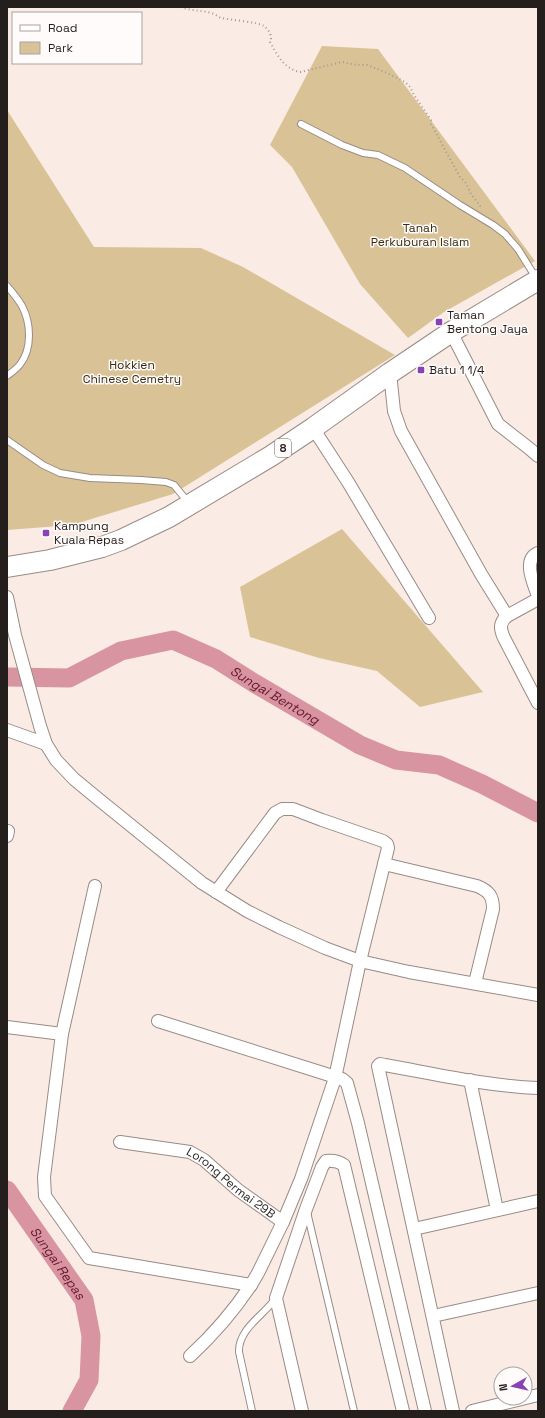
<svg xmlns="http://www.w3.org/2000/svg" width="545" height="1418" viewBox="0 0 545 1418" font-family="'Space Grotesk',sans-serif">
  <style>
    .green { fill: #d9c396 }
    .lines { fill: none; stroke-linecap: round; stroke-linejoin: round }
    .river { stroke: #d895a1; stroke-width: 19 }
    .service-casing { stroke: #988b85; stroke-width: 8 }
    .minor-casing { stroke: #988b85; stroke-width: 14 }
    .primary-casing { stroke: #988b85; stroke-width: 22 }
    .path { stroke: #a39894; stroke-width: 2; stroke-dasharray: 1 3; stroke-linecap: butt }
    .service { stroke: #fff; stroke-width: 6 }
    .minor { stroke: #fff; stroke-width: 12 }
    .primary { stroke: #fff; stroke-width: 20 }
    .poi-dot { fill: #8942b5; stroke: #fefbfa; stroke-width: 1.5 }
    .labels { text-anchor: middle; stroke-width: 3; stroke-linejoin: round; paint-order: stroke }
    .shield { fill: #fefbfa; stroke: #65605f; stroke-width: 1 }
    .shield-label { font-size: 11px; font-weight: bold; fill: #241e1c }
    .park-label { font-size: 12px; fill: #372b10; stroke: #fefbfa }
    .poi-label { font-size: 12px; fill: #241e1c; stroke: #fefbfa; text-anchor: start }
    .street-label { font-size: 12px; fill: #241e1c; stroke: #fefbfa }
    .water-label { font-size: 13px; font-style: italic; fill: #65162e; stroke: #fefbfa }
  </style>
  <rect width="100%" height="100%" fill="#faebe5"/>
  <!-- green -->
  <path class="green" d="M 322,46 L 378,49 L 535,261 L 444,312 L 408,338 L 360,284 L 292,167 L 270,145 Z
    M 7,110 L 94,247 L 201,248 L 243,267 L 395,355 L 173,494 L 72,525 L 7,530 Z
    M 342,529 L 483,692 L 420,707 L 377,671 L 319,658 L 250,637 L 240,587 Z"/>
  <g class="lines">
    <!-- river -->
    <g class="river">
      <path id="s1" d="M 7,677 L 69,678 L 121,651 L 173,640 L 216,659 L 254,683 L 360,745 L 396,760 L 439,765 L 482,784 L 538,813"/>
      <path id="s2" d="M 7,1190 L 84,1300 L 91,1336 L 89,1380 L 72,1411"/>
    </g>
    <defs>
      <path id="service" d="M 301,124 L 342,145 L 363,153 L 378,155 L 405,168 L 460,205 L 493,225 L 505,234 L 518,249 L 536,278
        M 7,286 C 13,293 18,299 22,306 C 31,323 32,348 21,363 C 18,368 12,372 7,376
        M 7,440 L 43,465 L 60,473 L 90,478 L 141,480 L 166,482 L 174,485 L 188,502
        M 307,1212 L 354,1411
        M 252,1411 L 239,1352 C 238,1329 264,1315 276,1298"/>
      <g id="minor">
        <path d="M 451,332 L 498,424 L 530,449 L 538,456"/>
        <path d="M 390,373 L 394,411 L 401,431 L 481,574 L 507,616"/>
        <path d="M 313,428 L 348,482 L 429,618"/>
        <path d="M 538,553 C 522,560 534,584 538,596"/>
        <path d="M 7,597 L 15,635 L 40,726 L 46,744 L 56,760 L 74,779 L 97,798 L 202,883 L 247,911 L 279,927 L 325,948 L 360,961 L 409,972 L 538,995"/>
        <path d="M 538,599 L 507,616 C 499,623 500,629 504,638 L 538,703"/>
        <path d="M 7,730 L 46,744"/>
        <path d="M 7,836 L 8,831"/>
        <path d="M 384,864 L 477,886 C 489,891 493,896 493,909 L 475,983"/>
        <path d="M 95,886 L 62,1034 L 44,1177 L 45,1196 L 89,1258 L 251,1285 L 258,1273 L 283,1222"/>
        <path d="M 158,1021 L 342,1079 L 347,1083 L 358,1123 L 425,1411"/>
        <path d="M 7,1027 L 62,1034"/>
        <path d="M 470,1080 L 497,1210"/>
        <path id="s3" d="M 120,1142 L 190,1152 L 204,1160 L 238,1190 L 283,1222 L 301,1179 L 335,1078 L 360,961 L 388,848 L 387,844 L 383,841 L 322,820 L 293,809 L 282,809 L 275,813 L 216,892"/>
        <path d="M 414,1229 L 538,1201"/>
        <path d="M 433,1316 L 538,1293"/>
        <path d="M 190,1356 C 214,1334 233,1312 251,1285"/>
        <path d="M 302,1411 L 276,1298 L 306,1209 L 322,1167 L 326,1161 C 333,1160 338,1161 344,1165 L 403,1411"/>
        <path d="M 453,1411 L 378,1066 L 380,1064 L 385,1065 C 436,1074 487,1086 538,1088"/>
        <path d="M 472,1411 L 538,1395"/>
      </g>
      <path id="primary" d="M 7,567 L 50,560 L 102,547 L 121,540 L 169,517 L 271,456 L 313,428 L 390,373 L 451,332 L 538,280"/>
    </defs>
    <!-- service casing -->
    <use href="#service" class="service-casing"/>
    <!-- minor casing -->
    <use href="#minor" class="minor-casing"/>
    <!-- primary casing -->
    <use href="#primary" class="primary-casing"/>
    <!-- path -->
    <path class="path" d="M 181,7 C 190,11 201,10 211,13 C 215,14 218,17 222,18 C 230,20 258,22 264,26 C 269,30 273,37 270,42 C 277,55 285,70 301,72 L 342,62 L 357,65 L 367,65 L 385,72 L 405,82 L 410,87 L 414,95 L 431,120 L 431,124 L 438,137 L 460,177 L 466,183 L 471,194 L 481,207"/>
    <!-- service -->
    <use href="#service" class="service"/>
    <!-- minor -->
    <use href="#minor" class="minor"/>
    <!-- primary -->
    <use href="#primary" class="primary"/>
  </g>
  <!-- markers -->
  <g class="poi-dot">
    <rect x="435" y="318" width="8" height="8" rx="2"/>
    <rect x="417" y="366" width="8" height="8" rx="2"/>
    <rect x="42" y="529" width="8" height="8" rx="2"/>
  </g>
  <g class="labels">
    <!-- shield labels -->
    <rect class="shield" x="275" y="439" width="16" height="18" rx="3"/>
    <g class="shield-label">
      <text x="283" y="452">8</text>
    </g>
    <!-- park labels -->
    <g class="park-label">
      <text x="420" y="232">Tanah<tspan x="420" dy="14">Perkuburan Islam</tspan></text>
      <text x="132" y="369">Hokkien<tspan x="132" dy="14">Chinese Cemetry</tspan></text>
    </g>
    <!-- poi labels -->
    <g class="poi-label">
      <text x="447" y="319">Taman<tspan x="447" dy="14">Bentong Jaya</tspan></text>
      <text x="429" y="374">Batu 1 1/4</text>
      <text x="54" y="530">Kampung<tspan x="54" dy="14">Kuala Repas</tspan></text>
    </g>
    <!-- street labels -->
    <g class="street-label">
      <text dy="4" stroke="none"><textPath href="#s3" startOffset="122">Lorong Permai 29B</textPath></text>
    </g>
    <!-- water labels -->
    <g class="water-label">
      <text dy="5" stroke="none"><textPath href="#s1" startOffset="290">Sungai Bentong</textPath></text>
      <text dy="5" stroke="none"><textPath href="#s2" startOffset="89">Sungai Repas</textPath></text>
    </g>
  </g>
  <!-- border -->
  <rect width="545" height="1418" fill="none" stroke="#241e1c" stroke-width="16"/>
  <!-- legend -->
  <rect x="12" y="12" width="130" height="52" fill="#fefbfa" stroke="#a7a3a1"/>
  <rect x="20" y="25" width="20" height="6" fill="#ffffff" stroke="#a7a3a1"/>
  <text x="48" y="32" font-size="12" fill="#241e1c">Road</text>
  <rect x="20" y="42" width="20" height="12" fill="#d9c396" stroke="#a7a3a1"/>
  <text x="48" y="52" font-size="12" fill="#241e1c">Park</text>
  <!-- north arrow -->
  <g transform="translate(513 1386) rotate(262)"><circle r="19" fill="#fefbfa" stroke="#a7a3a1"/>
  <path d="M0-3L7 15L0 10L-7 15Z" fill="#8942b5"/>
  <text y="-6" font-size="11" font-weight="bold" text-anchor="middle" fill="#241e1c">N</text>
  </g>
</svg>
